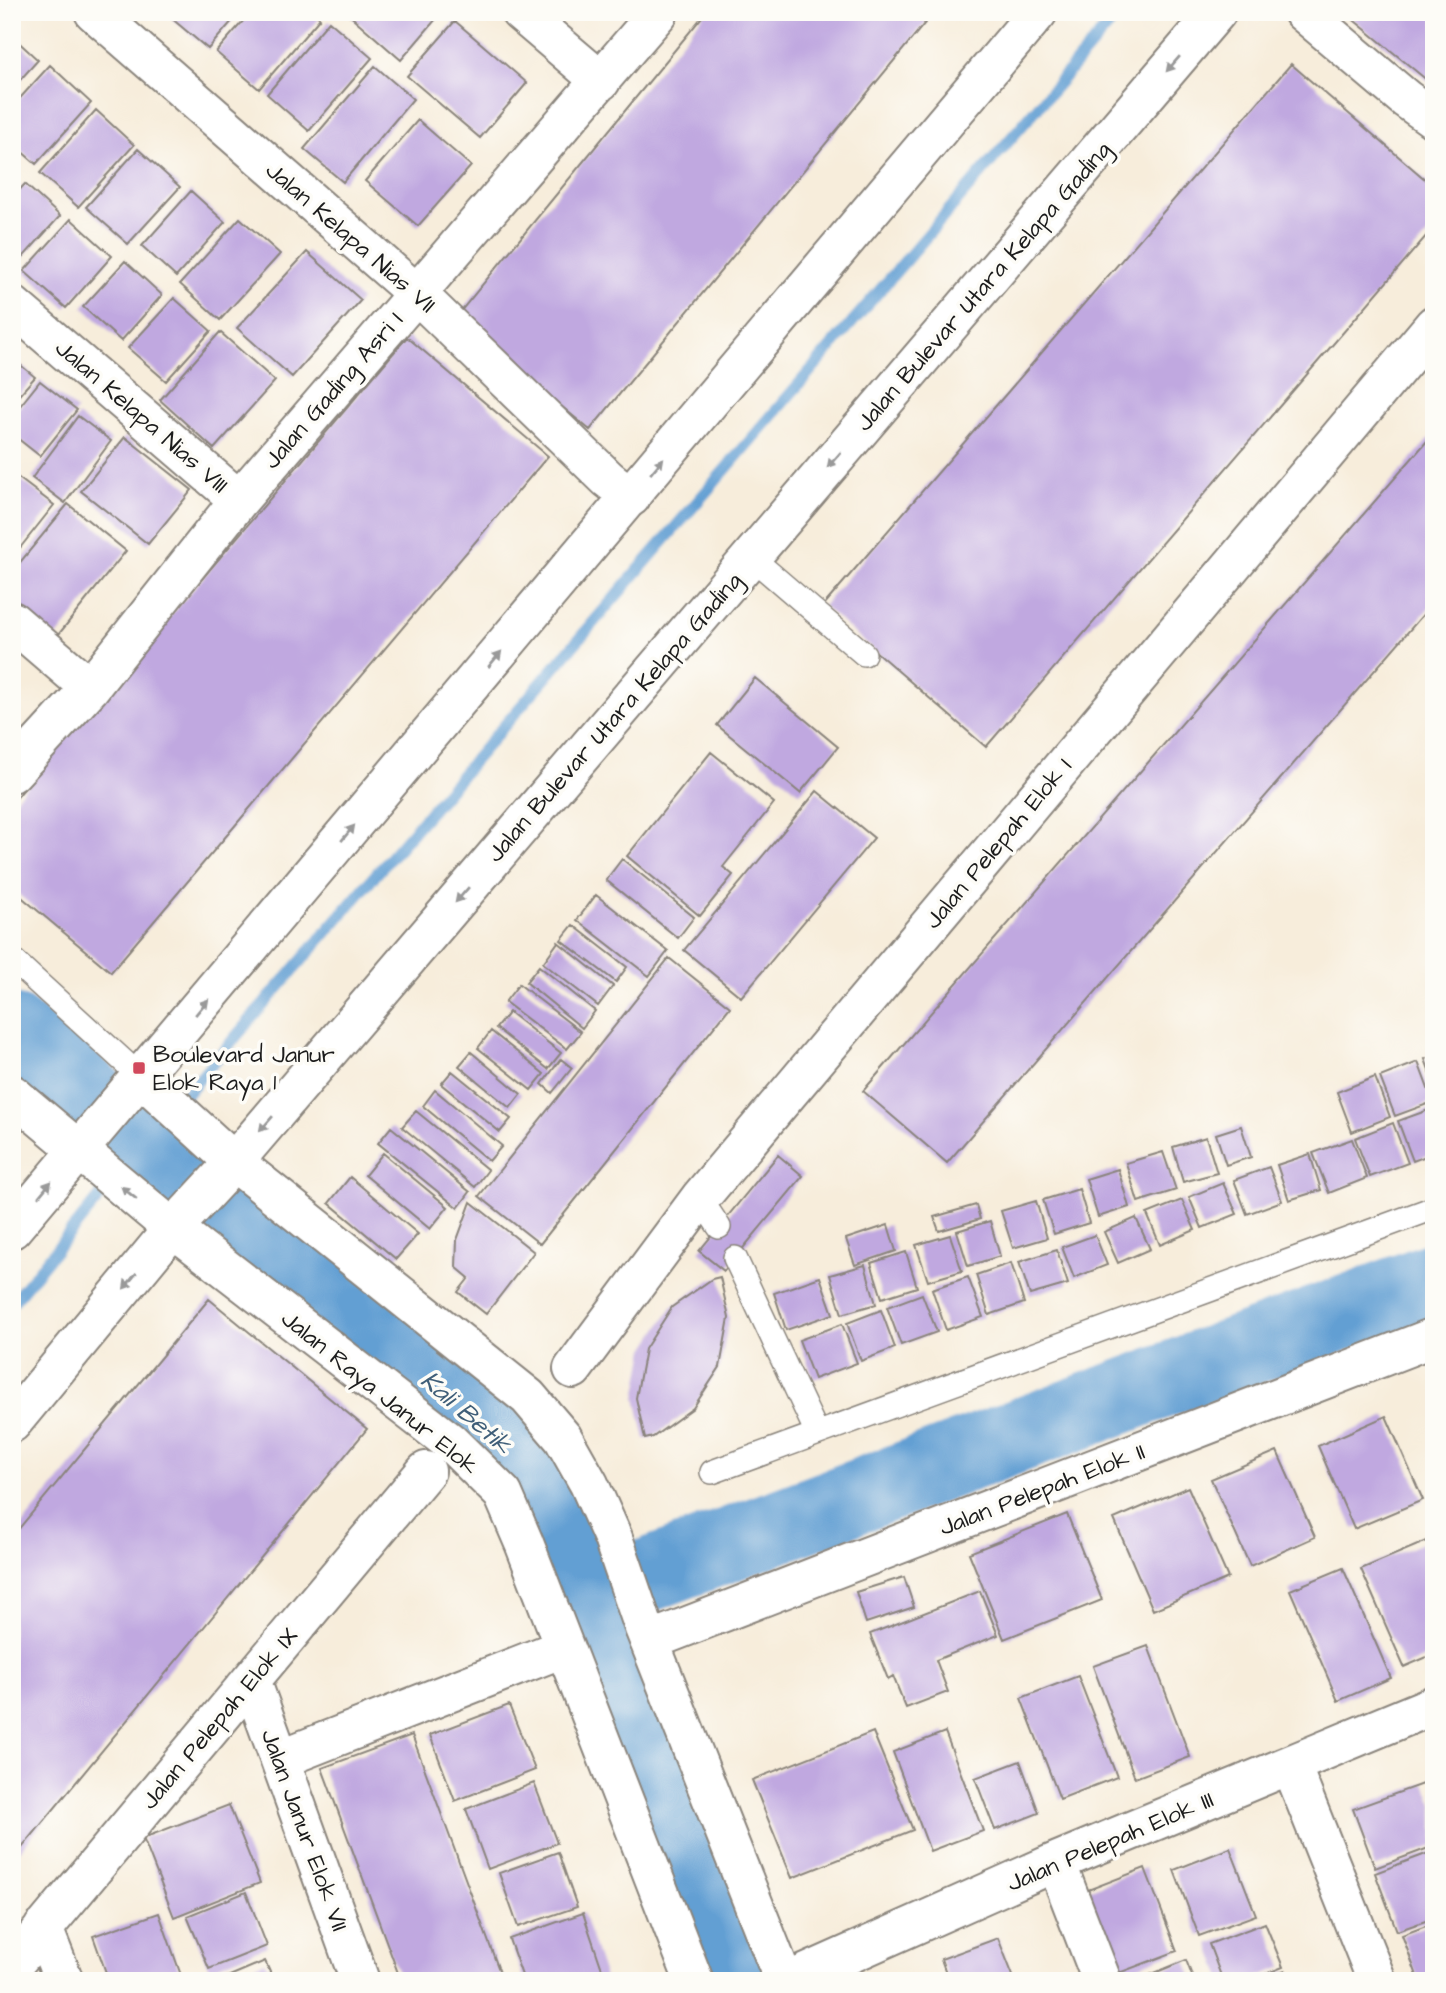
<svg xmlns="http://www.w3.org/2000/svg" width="1446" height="1993" viewBox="0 0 1446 1993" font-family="'Architects Daughter',sans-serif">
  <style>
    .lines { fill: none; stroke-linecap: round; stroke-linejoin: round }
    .stream { stroke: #629fd3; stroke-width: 12 }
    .river { stroke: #629fd3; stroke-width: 74 }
    .building { fill: #c0a8e0 }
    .lane-casing { stroke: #8a847c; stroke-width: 26 }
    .street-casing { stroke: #8a847c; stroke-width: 42 }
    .secondary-casing { stroke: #8a847c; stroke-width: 42 }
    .lane { stroke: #fff; stroke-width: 23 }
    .street { stroke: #fff; stroke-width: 38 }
    .secondary { stroke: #fff; stroke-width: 38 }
    .oneway { fill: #999 }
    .poi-dot { fill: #d1495b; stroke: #fdfcf7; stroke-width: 2.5 }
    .labels { text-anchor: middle; stroke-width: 7; stroke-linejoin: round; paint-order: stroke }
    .street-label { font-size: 24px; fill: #1c1c1c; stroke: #fdfcf7 }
    .poi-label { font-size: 24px; fill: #1c1c1c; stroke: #fdfcf7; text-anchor: start }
    .water-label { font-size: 26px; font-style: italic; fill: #3f5e78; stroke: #fdfcf7 }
  </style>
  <rect width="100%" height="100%" fill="#fdfcf7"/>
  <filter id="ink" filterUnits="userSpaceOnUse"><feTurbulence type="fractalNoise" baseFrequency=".0143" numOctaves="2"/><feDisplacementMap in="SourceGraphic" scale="14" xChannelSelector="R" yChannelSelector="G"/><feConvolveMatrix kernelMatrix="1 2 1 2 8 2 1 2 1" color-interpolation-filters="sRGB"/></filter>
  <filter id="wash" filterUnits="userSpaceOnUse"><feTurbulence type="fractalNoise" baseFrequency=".00686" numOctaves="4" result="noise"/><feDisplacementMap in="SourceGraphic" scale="28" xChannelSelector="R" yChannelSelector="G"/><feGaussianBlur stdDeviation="1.57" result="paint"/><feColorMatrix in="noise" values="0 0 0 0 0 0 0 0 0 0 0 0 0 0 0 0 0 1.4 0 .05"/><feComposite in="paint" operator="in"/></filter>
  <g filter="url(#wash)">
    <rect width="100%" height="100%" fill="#f7eddb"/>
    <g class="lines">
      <!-- stream -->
      <path class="stream" d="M 12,1303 L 145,1142 L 1120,12"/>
      <!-- river -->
      <path class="river" d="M 12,1031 L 510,1446 L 557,1518 L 585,1599 L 733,1981
        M 585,1599 L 1434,1279"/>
    </g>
    <g id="blocks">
      <!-- building -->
      <path class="building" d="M 164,12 L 240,12 L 208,49 Z
        M 251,12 L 313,12 L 320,18 L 259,89 L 216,52 Z
        M 346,12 L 442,12 L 401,60 Z
        M 706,12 L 934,12 L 590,430 L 455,318 Z
        M 1344,12 L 1434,12 L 1434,86 Z
        M 329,21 L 372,58 L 309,131 L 267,94 Z
        M 455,21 L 527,83 L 480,138 L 407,76 Z
        M 12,36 L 38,60 L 12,89 Z
        M 1291,64 L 1434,187 L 1434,227 L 986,747 L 823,606 Z
        M 50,65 L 91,103 L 36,164 L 12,143 L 12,107 Z
        M 375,66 L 413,99 L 343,182 L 304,149 Z
        M 96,110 L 134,145 L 78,207 L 40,173 Z
        M 418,120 L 471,166 L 418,226 L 365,181 Z
        M 138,149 L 180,187 L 128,244 L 86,207 Z
        M 25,184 L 60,216 L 16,265 L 12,261 L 12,198 Z
        M 191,191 L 225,222 L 176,277 L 142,246 Z
        M 240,218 L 280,254 L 220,320 L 180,284 Z
        M 71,219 L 112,256 L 66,308 L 24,271 Z
        M 307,252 L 361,300 L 292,377 L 237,328 Z
        M 125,261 L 162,295 L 121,341 L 83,307 Z
        M 174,298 L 211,331 L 166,381 L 128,348 Z
        M 220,332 L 275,381 L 214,449 L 160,400 Z
        M 407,337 L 548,456 L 111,972 L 12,889 L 12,803 Z
        M 12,358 L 35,377 L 12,403 Z
        M 40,381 L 77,410 L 40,456 L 12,434 L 12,416 Z
        M 78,416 L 111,441 L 65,503 L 32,478 Z
        M 1434,433 L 1434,602 L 947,1163 L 863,1091 Z
        M 125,437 L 192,490 L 148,544 L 81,491 Z
        M 12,473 L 54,505 L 12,558 Z
        M 68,504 L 126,551 L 50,645 L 12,614 L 12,572 Z
        M 755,678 L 838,747 L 800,793 L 717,725 Z
        M 711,752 L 774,803 L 723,867 L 733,875 L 700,916 L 627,856 Z
        M 817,791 L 874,838 L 741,997 L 684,950 Z
        M 622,859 L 694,917 L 678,938 L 606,880 Z
        M 596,895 L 668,951 L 649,976 L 577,920 Z
        M 573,925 L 627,967 L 616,982 L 561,940 Z
        M 558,942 L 613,986 L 598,1006 L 543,963 Z
        M 669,958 L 730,1007 L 540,1244 L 479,1196 Z
        M 539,966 L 595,1011 L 582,1028 L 526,982 Z
        M 519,984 L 581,1032 L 567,1049 L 505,1002 Z
        M 509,1012 L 561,1053 L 548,1069 L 496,1028 Z
        M 491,1031 L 544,1074 L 531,1090 L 478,1048 Z
        M 471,1052 L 521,1094 L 510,1108 L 459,1066 Z
        M 1434,1056 L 1434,1083 L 1425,1059 Z
        M 561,1059 L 572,1068 L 552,1093 L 542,1084 Z
        M 1418,1062 L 1433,1102 L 1395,1116 L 1380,1077 Z
        M 452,1071 L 511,1119 L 500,1132 L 441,1084 Z
        M 1375,1077 L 1390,1117 L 1352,1132 L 1337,1092 Z
        M 435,1090 L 502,1146 L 489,1161 L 423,1106 Z
        M 1434,1108 L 1434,1153 L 1413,1161 L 1398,1121 Z
        M 416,1111 L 488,1170 L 475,1187 L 402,1127 Z
        M 1393,1123 L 1408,1163 L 1370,1177 L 1355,1138 Z
        M 1241,1126 L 1251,1157 L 1226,1165 L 1216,1134 Z
        M 391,1127 L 470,1192 L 458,1208 L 378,1143 Z
        M 1206,1137 L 1217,1173 L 1183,1182 L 1173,1147 Z
        M 1352,1139 L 1367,1178 L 1329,1193 L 1313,1153 Z
        M 1163,1152 L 1176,1190 L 1138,1202 L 1126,1163 Z
        M 383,1153 L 448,1207 L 430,1229 L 365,1175 Z
        M 1310,1154 L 1321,1190 L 1289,1200 L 1277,1165 Z
        M 778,1155 L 803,1176 L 724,1271 L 699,1251 Z
        M 1269,1167 L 1282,1201 L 1247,1214 L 1234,1180 Z
        M 1118,1169 L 1129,1207 L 1098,1217 L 1086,1179 Z
        M 350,1177 L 418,1234 L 396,1259 L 329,1203 Z
        M 1223,1183 L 1237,1214 L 1202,1228 L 1189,1197 Z
        M 1079,1189 L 1089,1223 L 1054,1234 L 1043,1200 Z
        M 1182,1200 L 1195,1230 L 1160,1245 L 1147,1214 Z
        M 1036,1201 L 1047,1238 L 1013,1248 L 1001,1211 Z
        M 471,1202 L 534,1252 L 486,1314 L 458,1292 L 469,1278 L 456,1267 L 457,1240 Z
        M 976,1205 L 980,1219 L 939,1231 L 934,1217 Z
        M 1136,1218 L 1150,1249 L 1118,1263 L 1104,1232 Z
        M 990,1221 L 1000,1256 L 968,1266 L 957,1231 Z
        M 888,1225 L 896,1251 L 855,1265 L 846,1239 Z
        M 950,1235 L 962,1271 L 928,1281 L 916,1245 Z
        M 1095,1235 L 1107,1265 L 1074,1278 L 1062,1247 Z
        M 1057,1250 L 1068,1284 L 1030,1295 L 1019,1262 Z
        M 906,1252 L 917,1287 L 882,1298 L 871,1263 Z
        M 1011,1263 L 1024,1303 L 989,1315 L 976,1275 Z
        M 865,1265 L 876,1304 L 842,1314 L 830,1275 Z
        M 720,1277 L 729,1318 L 720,1367 L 693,1408 L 653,1437 L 645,1439 L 636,1398 L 645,1349 L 672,1307 L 712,1279 Z
        M 820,1277 L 833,1314 L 786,1330 L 774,1293 Z
        M 968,1277 L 983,1317 L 946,1330 L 932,1289 Z
        M 922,1294 L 937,1332 L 901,1345 L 887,1307 Z
        M 209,1299 L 367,1429 L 12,1860 L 12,1537 Z
        M 881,1310 L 895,1348 L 861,1361 L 847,1323 Z
        M 842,1324 L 857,1363 L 814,1379 L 799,1340 Z
        M 1386,1416 L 1423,1500 L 1354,1529 L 1318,1446 Z
        M 1277,1451 L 1315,1537 L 1250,1566 L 1211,1479 Z
        M 1188,1487 L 1228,1578 L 1153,1610 L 1114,1519 Z
        M 1067,1514 L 1102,1600 L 1004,1639 L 969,1553 Z
        M 1434,1538 L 1434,1654 L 1404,1667 L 1361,1569 Z
        M 1343,1568 L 1391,1678 L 1338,1701 L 1290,1590 Z
        M 904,1577 L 914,1607 L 866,1623 L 856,1592 Z
        M 980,1591 L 998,1635 L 936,1660 L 948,1692 L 906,1708 L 893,1676 L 888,1679 L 870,1634 Z
        M 1148,1646 L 1190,1757 L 1135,1778 L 1093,1666 Z
        M 1078,1676 L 1117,1777 L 1060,1799 L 1021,1698 Z
        M 509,1705 L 535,1770 L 455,1801 L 430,1735 Z
        M 873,1732 L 913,1830 L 792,1878 L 752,1780 Z
        M 945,1732 L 983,1831 L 930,1851 L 893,1752 Z
        M 412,1735 L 444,1821 L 503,1981 L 401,1981 L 322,1768 Z
        M 1020,1761 L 1039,1813 L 995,1830 L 975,1778 Z
        M 534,1783 L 557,1843 L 488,1869 L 466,1809 Z
        M 1425,1783 L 1434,1807 L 1434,1846 L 1375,1868 L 1353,1809 Z
        M 229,1805 L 260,1883 L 174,1917 L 143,1838 Z
        M 1230,1848 L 1256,1915 L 1199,1936 L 1174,1870 Z
        M 1434,1851 L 1434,1918 L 1397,1931 L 1375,1873 Z
        M 558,1852 L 577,1907 L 518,1927 L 499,1873 Z
        M 1145,1868 L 1177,1951 L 1111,1976 L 1080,1893 Z
        M 246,1892 L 267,1946 L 209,1969 L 187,1916 Z
        M 159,1913 L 183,1981 L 109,1981 L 93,1936 Z
        M 583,1913 L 606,1981 L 524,1981 L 509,1939 Z
        M 1265,1923 L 1283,1967 L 1248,1981 L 1223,1981 L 1209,1944 Z
        M 1434,1923 L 1434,1981 L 1419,1981 L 1402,1935 Z
        M 998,1938 L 1015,1981 L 949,1981 L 941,1959 Z
        M 1186,1960 L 1194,1981 L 1135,1981 Z
        M 265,1961 L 274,1981 L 218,1981 Z
        M 1285,1971 L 1289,1981 L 1259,1981 L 1259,1980 Z"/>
    </g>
  </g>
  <g filter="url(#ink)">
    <use href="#blocks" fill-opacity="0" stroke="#8a847c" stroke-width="2"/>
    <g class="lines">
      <defs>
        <path id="lane" d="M 751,557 L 864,654
          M 12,959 L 142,1078
          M 700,1198 L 719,1227
          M 735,1258 L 817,1433
          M 712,1472 L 1434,1208"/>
        <path id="street" d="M 94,12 L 416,293 L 608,479 L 631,497
          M 520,12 L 601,81
          M 1303,12 L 1406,99 L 1434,119
          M 12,305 L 239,500
          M 12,621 L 90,688
          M 12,773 L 90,688 L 239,500 L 659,12
          M 142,1078 L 234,1162 L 528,1397 L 563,1438 L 589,1484 L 613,1538 L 644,1628 L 784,1981
          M 12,1094 L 160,1218 L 450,1442 L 503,1494 L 524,1543 L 694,1981
          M 573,1369 L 700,1198 L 1434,325
          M 649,1641 L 1434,1337
          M 251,1680 L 360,1981
          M 280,1759 L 563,1648
          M 1291,1765 L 1377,1981
          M 1056,1862 L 1102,1981
          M 43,1928 L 64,1981
          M 12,1966 L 426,1471
          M 789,1981 L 1056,1862 L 1434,1705"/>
        <path id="secondary" d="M 12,1229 L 1038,12
          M 12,1423 L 173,1228 L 227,1170 L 1217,12"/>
      </defs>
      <!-- lane casing -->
      <use href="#lane" class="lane-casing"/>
      <!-- street casing -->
      <use href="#street" class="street-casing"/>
      <!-- secondary casing -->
      <use href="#secondary" class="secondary-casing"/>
      <!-- lane -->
      <use href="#lane" class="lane"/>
      <!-- street -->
      <use href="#street" class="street"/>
      <!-- secondary -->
      <use href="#secondary" class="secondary"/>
    </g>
    <!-- one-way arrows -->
    <defs><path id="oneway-solid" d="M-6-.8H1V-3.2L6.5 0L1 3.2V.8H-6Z" transform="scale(1.75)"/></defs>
    <g class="oneway">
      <use href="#oneway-solid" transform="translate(1173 64) rotate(131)"/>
      <use href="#oneway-solid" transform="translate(834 460) rotate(131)"/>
      <use href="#oneway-solid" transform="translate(657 466) rotate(-50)"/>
      <use href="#oneway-solid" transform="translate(495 659) rotate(-50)"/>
      <use href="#oneway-solid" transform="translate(348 833) rotate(-50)"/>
      <use href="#oneway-solid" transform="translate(462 895) rotate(131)"/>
      <use href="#oneway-solid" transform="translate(202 1007) rotate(-50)"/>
      <use href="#oneway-solid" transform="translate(266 1124) rotate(131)"/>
      <use href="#oneway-solid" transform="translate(45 1189) rotate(-50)"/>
      <use href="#oneway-solid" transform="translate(129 1193) rotate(-141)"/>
      <use href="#oneway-solid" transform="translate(130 1281) rotate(129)"/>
    </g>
  </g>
  <!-- markers -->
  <rect class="poi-dot" x="132" y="1061" width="14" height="14" rx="3.5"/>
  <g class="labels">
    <!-- street labels -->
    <g class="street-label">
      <text transform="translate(351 237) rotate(41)" y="8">Jalan Kelapa Nias VII</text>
      <text transform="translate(983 286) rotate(-49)" y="8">Jalan Bulevar Utara Kelapa Gading</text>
      <text transform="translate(333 390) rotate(-49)" y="8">Jalan Gading Asri I</text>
      <text transform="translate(142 416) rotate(41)" y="8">Jalan Kelapa Nias VIII</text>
      <text transform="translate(614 717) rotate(-49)" y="8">Jalan Bulevar Utara Kelapa Gading</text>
      <text transform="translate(998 843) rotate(-50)" y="8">Jalan Pelepah Elok I</text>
      <text transform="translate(380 1392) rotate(39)" y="8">Jalan Raya Janur Elok</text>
      <text transform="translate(1042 1489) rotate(-21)" y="8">Jalan Pelepah Elok II</text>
      <text transform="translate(219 1718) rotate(-50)" y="8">Jalan Pelepah Elok IX</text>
      <text transform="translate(305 1830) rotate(70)" y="8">Jalan Janur Elok VII</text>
      <text transform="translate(1110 1841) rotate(-23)" y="8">Jalan Pelepah Elok III</text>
    </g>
    <!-- poi labels -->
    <g class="poi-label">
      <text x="153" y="1062">Boulevard Janur<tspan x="153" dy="28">Elok Raya 1</tspan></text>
    </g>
    <!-- water labels -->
    <g class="water-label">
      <text transform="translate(467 1412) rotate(41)" y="9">Kali Betik</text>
    </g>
  </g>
  <!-- margin -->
  <rect width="1446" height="1993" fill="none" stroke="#fdfcf7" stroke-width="42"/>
</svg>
